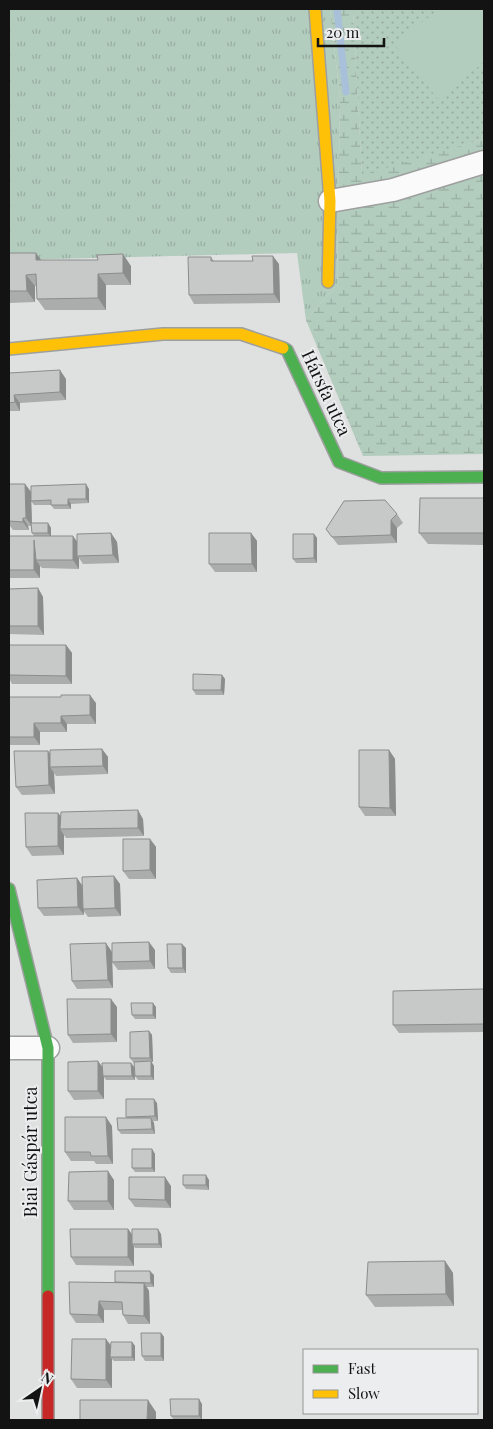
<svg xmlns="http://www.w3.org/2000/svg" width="493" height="1429" viewBox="0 0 493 1429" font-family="'Playfair Display',serif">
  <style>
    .grass { fill: url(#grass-tufts) }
    .wetland { fill: url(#wetland-marsh) }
    .park { fill: url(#park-dots) }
    .pitch { fill: #b2ccbd }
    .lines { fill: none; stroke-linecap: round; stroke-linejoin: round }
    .stream { stroke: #a9c0da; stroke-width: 7 }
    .street-casing { stroke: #9e9f9f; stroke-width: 25 }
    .fast-casing { stroke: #9e9f9f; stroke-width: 14 }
    .slow-casing { stroke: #9e9f9f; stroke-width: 14 }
    .jam-casing { stroke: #9e9f9f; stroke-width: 14 }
    .street { stroke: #fafafa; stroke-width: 22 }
    .fast { stroke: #4caf50; stroke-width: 11 }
    .slow { stroke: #ffc107; stroke-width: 11 }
    .jam { stroke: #c62828; stroke-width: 11 }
    .wall { fill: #abacac }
    .shaded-wall { fill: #8b8c8c }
    .building { fill: #c7c8c8; stroke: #8b8c8c }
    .labels { text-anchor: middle; stroke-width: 4; stroke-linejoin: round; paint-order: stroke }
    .street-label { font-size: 18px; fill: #131313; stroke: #ecedee }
  </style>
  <defs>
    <pattern id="grass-tufts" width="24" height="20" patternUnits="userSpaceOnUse" patternTransform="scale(1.25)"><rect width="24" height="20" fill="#b2ccbd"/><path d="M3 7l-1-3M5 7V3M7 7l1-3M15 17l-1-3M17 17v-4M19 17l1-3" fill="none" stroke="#98aea2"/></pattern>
    <pattern id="wetland-marsh" width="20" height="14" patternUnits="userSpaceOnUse" patternTransform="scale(1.25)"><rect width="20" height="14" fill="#b2ccbd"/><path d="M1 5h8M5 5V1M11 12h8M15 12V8" fill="none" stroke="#98aea2"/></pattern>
    <pattern id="park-dots" width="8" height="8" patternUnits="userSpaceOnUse" patternTransform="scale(1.25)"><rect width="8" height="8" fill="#b2ccbd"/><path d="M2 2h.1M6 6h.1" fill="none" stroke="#98aea2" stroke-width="1.8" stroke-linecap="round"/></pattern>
  </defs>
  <rect width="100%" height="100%" fill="#dfe0e0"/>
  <!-- grass -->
  <path class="grass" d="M 9,9 L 330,9 L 340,98 L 337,285 L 306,320 L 297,253 L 9,260 Z"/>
  <!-- wetland -->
  <path class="wetland" d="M 330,9 L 353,9 L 362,174 L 484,139 L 484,454 L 363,456 L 306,320 L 337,285 L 340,98 Z"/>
  <!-- park -->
  <path class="park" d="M 353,9 L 484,9 L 484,139 L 362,175 Z"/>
  <!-- pitch -->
  <path class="pitch" d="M 439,9 L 484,9 L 484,62 L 438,99 L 394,44 Z"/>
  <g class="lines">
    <!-- stream -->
    <path class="stream" d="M 337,9 L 346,92"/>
    <defs>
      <path id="street" d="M 330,201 L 393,190 L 484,162
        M 9,1048 L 48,1048"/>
      <path id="fast" d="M 283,348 L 287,350 L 339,462 L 381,478 L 484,477
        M 9,889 L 48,1048 L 48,1296"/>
      <path id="slow" d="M 315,9 L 330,201 L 328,282
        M 9,349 L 163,334 L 241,334 L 283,348"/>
      <path id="jam" d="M 48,1296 L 48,1420"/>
    </defs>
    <!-- street casing -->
    <use href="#street" class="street-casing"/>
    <!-- fast casing -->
    <use href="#fast" class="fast-casing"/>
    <!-- slow casing -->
    <use href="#slow" class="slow-casing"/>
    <!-- jam casing -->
    <use href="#jam" class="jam-casing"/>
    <!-- street -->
    <use href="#street" class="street"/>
    <!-- fast -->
    <use href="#fast" class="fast"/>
    <!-- slow -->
    <use href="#slow" class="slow"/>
    <!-- jam -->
    <use href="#jam" class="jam"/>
  </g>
  <!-- wall -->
  <path class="wall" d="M 9,253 L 42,260 L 131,266 L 131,285 L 106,285 L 106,310 L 45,310 L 37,299 L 37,286 L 35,286 L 35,302 L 9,303 Z
    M 211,257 L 214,261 L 253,261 L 279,264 L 280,303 L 194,304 L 189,295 Z
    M 9,373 L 66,379 L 66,400 L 20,403 L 20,411 L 9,411 Z
    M 9,484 L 25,484 L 31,492 L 89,489 L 89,503 L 71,504 L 71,509 L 54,509 L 51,505 L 34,505 L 31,501 L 32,523 L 48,523 L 51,528 L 51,536 L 77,542 L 111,533 L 117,542 L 119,563 L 83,564 L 79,558 L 79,569 L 42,568 L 40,566 L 40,578 L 9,578 L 9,536 L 34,536 L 32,533 L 31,526 L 28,526 L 29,530 L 13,530 L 10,526 L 9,526 Z
    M 484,498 L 484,545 L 428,544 L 419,533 Z
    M 397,514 L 403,523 L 397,528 L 397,543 L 338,545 L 326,529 Z
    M 251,533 L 257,541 L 257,572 L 215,572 L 209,564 Z
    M 314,534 L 317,538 L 317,563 L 296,563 L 293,559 Z
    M 38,588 L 43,597 L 44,635 L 9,634 L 9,589 Z
    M 9,645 L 66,645 L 72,653 L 72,684 L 12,684 L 9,678 Z
    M 222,675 L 225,679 L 224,695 L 196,695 L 193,690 Z
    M 9,697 L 96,703 L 96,724 L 67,724 L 67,732 L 40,732 L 40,745 L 9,745 Z
    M 102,749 L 108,757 L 108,774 L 56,776 L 54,773 L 55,794 L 22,795 L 16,787 L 48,751 L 50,754 Z
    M 389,750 L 395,759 L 396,816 L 365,816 L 359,807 Z
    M 58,813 L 61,816 L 143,819 L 144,836 L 66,838 L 64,835 L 64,855 L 32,856 L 26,847 Z
    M 150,839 L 156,847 L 156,879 L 129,879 L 123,871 Z
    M 114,876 L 120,884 L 121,916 L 88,917 L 83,910 L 84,915 L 44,916 L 38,908 L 77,878 L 82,885 Z
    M 186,948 L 186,973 L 171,973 L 168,968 Z
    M 155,950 L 155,969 L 118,970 L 112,962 L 113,988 L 77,989 L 72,981 L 112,952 Z
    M 484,989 L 484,1032 L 399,1033 L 393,1025 Z
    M 117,1007 L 117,1042 L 73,1043 L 68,1035 Z
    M 156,1007 L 156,1019 L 135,1019 L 132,1015 Z
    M 149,1031 L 152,1035 L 153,1062 L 151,1062 L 154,1066 L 154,1080 L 138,1080 L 135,1076 L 134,1062 L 133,1062 L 130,1058 Z
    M 131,1063 L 134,1067 L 135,1080 L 106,1080 L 104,1077 L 104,1099 L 74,1100 L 68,1091 L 103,1068 Z
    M 157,1103 L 158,1121 L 153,1121 L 154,1123 L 155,1134 L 121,1134 L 118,1130 L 128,1118 L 126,1117 Z
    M 112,1126 L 113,1164 L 96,1164 L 94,1161 L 71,1161 L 65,1152 Z
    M 152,1149 L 155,1154 L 155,1172 L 135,1172 L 132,1168 Z
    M 114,1180 L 114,1210 L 74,1210 L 68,1201 Z
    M 209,1180 L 209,1190 L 186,1189 L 183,1185 Z
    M 171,1186 L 171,1208 L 135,1207 L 129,1199 Z
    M 128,1229 L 132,1235 L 161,1234 L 162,1248 L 135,1248 L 134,1246 L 134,1266 L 76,1265 L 71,1257 Z
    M 445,1261 L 453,1273 L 454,1306 L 375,1307 L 366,1295 Z
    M 154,1275 L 154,1287 L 147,1287 L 149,1291 L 150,1324 L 128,1324 L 123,1315 L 122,1310 L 104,1310 L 104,1323 L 76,1323 L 70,1314 L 115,1282 Z
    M 161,1333 L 164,1337 L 164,1361 L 145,1361 L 142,1356 Z
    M 132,1342 L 135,1346 L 135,1361 L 114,1361 L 112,1359 L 112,1388 L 77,1388 L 71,1379 L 111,1345 Z
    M 202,1404 L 202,1420 L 174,1420 L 171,1416 Z"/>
  <!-- shaded-wall -->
  <path class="shaded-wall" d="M 36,253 L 44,264 L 36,260 Z
    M 123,254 L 131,266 L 131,285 L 123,273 Z
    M 273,256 L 279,264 L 280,303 L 274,294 Z
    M 98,274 L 106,285 L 106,310 L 98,298 Z
    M 26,275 L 35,286 L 35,302 L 27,291 Z
    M 60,370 L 66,379 L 66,400 L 60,392 Z
    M 14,395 L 20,403 L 20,411 L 15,402 Z
    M 25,484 L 31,492 L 32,526 L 26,518 Z
    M 86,484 L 89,489 L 89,503 L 86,499 Z
    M 68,499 L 71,504 L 71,509 L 68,505 Z
    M 23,518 L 28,526 L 29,530 L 23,522 Z
    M 391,520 L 397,528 L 397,543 L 391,535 Z
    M 48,523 L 51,528 L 51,538 L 48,533 Z
    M 111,533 L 117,542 L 119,563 L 113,555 Z
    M 251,533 L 257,541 L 257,572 L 252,564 Z
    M 314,534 L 317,538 L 317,563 L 314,558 Z
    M 73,536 L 79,544 L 77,556 L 79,558 L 79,569 L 73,560 Z
    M 34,540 L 36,560 L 40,566 L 40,578 L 34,570 Z
    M 38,588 L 43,597 L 44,635 L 38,626 Z
    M 66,645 L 72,653 L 72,684 L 66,676 Z
    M 222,675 L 225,679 L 224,695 L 221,690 Z
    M 90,695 L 96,703 L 96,724 L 90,715 Z
    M 61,716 L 67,724 L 67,732 L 61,723 Z
    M 34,723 L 40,732 L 40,745 L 34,737 Z
    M 102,749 L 108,757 L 108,774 L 103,766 Z
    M 389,750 L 395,759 L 396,816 L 390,808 Z
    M 48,751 L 54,759 L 50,767 L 54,773 L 55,794 L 49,785 Z
    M 138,810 L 143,819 L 144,836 L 138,828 Z
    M 58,813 L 64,821 L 60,829 L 64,835 L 64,855 L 58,846 Z
    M 150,839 L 156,847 L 156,879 L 150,870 Z
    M 114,876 L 120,884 L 121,916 L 115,908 Z
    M 77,878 L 83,887 L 84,915 L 78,907 Z
    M 149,942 L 155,950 L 155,969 L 150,961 Z
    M 106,943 L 112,952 L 113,988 L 108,980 Z
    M 182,944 L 186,948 L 186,973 L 183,968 Z
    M 111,999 L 117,1007 L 117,1042 L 111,1034 Z
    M 153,1003 L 156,1007 L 156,1019 L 153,1015 Z
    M 149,1031 L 152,1035 L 153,1062 L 150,1058 Z
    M 98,1061 L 104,1069 L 103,1076 L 104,1077 L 104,1099 L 98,1091 Z
    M 151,1061 L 154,1066 L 154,1080 L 151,1076 Z
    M 131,1063 L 134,1067 L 135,1080 L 132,1076 Z
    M 154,1099 L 157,1103 L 158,1121 L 155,1116 Z
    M 106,1117 L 112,1126 L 113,1164 L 108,1156 Z
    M 151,1118 L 154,1123 L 155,1134 L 152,1129 Z
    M 152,1149 L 155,1154 L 155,1172 L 152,1168 Z
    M 108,1171 L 114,1180 L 114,1210 L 108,1201 Z
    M 206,1175 L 209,1180 L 209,1190 L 206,1185 Z
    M 165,1177 L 171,1186 L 171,1208 L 165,1200 Z
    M 128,1229 L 134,1237 L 132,1244 L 134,1246 L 134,1266 L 128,1257 Z
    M 158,1229 L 161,1234 L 162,1248 L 159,1244 Z
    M 445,1261 L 453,1273 L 454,1306 L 446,1294 Z
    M 150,1271 L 154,1275 L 154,1287 L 151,1283 Z
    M 144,1283 L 149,1291 L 150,1324 L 144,1316 Z
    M 99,1301 L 104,1310 L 104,1323 L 98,1315 Z
    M 161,1333 L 164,1337 L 164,1361 L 161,1356 Z
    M 106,1339 L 112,1347 L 110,1357 L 112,1359 L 112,1388 L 106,1380 Z
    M 132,1342 L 135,1346 L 135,1361 L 132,1357 Z
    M 199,1399 L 202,1404 L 202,1420 L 199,1416 Z
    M 148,1400 L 156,1412 L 156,1420 L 147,1420 Z"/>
  <!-- building -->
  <path class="building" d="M 9,253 L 36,253 L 36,260 L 98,260 L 97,255 L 123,254 L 123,273 L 98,274 L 98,298 L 37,299 L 36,274 L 26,275 L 27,291 L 9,291 Z
    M 252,256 L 273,256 L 274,294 L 189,295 L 188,257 L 211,257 L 211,261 L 253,261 Z
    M 60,370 L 60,392 L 14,395 L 15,402 L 9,403 L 9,373 Z
    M 9,484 L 25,484 L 26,518 L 23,518 L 23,522 L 9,521 Z
    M 86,484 L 86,499 L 68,499 L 68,505 L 51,505 L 51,500 L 31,501 L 31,486 Z
    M 420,498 L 484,498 L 484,533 L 419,533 Z
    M 385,500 L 397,514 L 391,520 L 391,535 L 332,537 L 326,529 L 344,501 Z
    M 31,523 L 48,523 L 48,533 L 32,533 Z
    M 111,533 L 113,555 L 77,556 L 77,534 Z
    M 209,533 L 251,533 L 252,564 L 209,564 Z
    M 293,534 L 314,534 L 314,558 L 293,559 Z
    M 9,536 L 73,536 L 73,560 L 36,560 L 34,540 L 34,570 L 9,570 Z
    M 38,588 L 38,626 L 9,626 L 9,589 Z
    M 9,645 L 66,645 L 66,676 L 9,675 Z
    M 193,674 L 222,675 L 221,690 L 193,690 Z
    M 61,695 L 90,695 L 90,715 L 61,716 L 61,723 L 34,723 L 34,737 L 9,737 L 9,697 L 61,697 Z
    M 102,749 L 103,766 L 50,767 L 50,750 Z
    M 359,750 L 389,750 L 390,808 L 359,807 Z
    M 14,751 L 48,751 L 49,785 L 16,787 Z
    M 138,810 L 138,828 L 60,829 L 61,812 Z
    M 25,813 L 58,813 L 58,846 L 26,847 Z
    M 123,839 L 150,839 L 150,870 L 123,871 Z
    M 114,876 L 115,908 L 83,909 L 82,877 Z
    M 77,878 L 78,907 L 38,908 L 37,880 Z
    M 149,942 L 150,961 L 112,962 L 112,943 Z
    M 106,943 L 108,980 L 72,981 L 70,944 Z
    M 167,944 L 182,944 L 183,968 L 168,968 Z
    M 484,989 L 484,1024 L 393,1025 L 393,991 Z
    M 67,999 L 111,999 L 111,1034 L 68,1035 Z
    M 131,1003 L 153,1003 L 153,1015 L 132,1015 Z
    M 149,1031 L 150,1058 L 130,1058 L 130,1032 Z
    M 98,1061 L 98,1091 L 68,1091 L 68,1062 Z
    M 151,1061 L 151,1076 L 135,1076 L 134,1062 Z
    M 102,1063 L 131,1063 L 132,1076 L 103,1076 Z
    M 126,1099 L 154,1099 L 155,1116 L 126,1117 Z
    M 65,1117 L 106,1117 L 108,1156 L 91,1156 L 90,1152 L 65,1152 Z
    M 117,1118 L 151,1118 L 152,1129 L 118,1130 Z
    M 132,1149 L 152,1149 L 152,1168 L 132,1168 Z
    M 108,1171 L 108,1201 L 68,1201 L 69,1172 Z
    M 183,1175 L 206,1175 L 206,1185 L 183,1185 Z
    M 129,1177 L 165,1177 L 165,1200 L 129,1199 Z
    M 70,1229 L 128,1229 L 128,1257 L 71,1257 Z
    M 132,1229 L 158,1229 L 159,1244 L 132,1244 Z
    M 445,1261 L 446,1294 L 366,1295 L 368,1262 Z
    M 115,1271 L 150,1271 L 151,1283 L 115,1282 Z
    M 69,1282 L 144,1283 L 144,1316 L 123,1315 L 122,1302 L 99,1301 L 98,1315 L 70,1314 Z
    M 141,1333 L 161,1333 L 161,1356 L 142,1356 Z
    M 72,1339 L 106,1339 L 106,1380 L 71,1379 Z
    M 111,1342 L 132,1342 L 132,1357 L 110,1357 Z
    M 170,1399 L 199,1399 L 199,1416 L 171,1416 Z
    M 80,1400 L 148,1400 L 147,1420 L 80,1420 Z"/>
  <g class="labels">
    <!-- street labels -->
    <g class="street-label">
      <text transform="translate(326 393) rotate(65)" y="6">Hársfa utca</text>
      <text transform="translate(31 1152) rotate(-90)" y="6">Biai Gáspár utca</text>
    </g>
  </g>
  <!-- border -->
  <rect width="493" height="1429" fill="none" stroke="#131313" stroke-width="20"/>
  <!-- legend -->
  <rect x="303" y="1349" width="175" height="65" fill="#ecedee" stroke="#959696"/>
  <rect x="313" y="1365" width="25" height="8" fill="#4caf50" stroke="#959696"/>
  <text x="348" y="1374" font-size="15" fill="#131313">Fast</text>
  <rect x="313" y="1390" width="25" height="8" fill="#ffc107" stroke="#959696"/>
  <text x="348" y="1399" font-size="15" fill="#131313">Slow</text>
  <!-- north arrow -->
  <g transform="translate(40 1389) rotate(34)" stroke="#ecedee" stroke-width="4" paint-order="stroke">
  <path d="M0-4L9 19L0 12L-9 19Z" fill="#131313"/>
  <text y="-8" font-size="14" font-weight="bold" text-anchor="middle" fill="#131313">N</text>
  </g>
  <!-- scale -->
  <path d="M318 38v8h66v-8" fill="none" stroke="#131313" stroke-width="2.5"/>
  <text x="326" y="38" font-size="15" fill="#131313" stroke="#ecedee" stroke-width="4" paint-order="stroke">20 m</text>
</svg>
